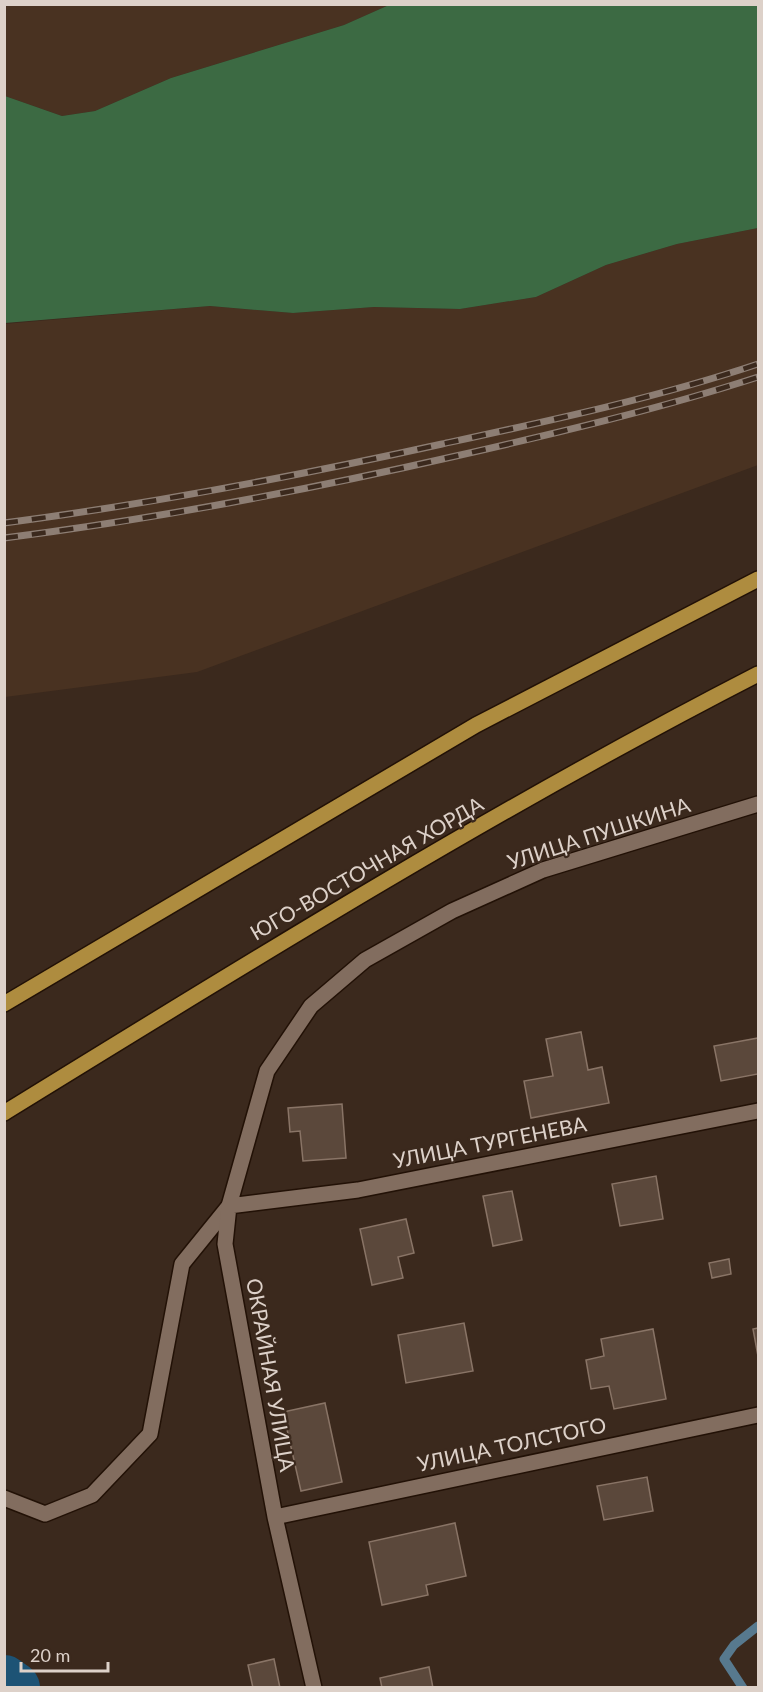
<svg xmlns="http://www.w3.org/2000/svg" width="763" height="1692" viewBox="0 0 763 1692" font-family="Lato,sans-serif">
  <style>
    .built { fill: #493221 }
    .forest { fill: #3c6a43 }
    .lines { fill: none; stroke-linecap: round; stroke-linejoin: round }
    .stream { stroke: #57798e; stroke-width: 9 }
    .river { stroke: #1d5375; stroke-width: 52 }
    .building { fill: #5b483b; stroke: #897466; stroke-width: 1.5 }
    .service-casing { stroke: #221106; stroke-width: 18 }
    .minor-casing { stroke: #221106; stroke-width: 18 }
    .primary-casing { stroke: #221106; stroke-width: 18 }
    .service { stroke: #826d5f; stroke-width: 15 }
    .minor { stroke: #826d5f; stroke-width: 15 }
    .primary { stroke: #ae8c3f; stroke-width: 15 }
    .rail-casing { stroke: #8d7e74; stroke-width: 7 }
    .rail { stroke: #3b291d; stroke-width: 4.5; stroke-dasharray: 14; stroke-linecap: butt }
    .labels { text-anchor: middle; stroke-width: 4.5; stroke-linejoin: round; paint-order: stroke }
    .street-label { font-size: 21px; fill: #ddd1c9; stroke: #3b291d }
  </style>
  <rect width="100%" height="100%" fill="#3b291d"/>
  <!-- built -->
  <path class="built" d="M 5,5 L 389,5 L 344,25 L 171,78 L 95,111 L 62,116 L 5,96 Z
    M 758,228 L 758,465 L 197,672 L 5,697 L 4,324 L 210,306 L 293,313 L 374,307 L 460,309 L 536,297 L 606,265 L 677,244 Z"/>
  <!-- forest -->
  <path class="forest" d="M 389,5 L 758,5 L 758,228 L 677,244 L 606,265 L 536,297 L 460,309 L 374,307 L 293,313 L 210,306 L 5,323 L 5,96 L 62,116 L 95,111 L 171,78 L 344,25 Z"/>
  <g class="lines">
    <!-- stream -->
    <path class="stream" d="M 743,1688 L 724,1659 L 734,1645 L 758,1626"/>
    <!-- river -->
    <path class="river" d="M 4,1681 L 14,1688"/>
  </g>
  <!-- building -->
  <path class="building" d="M 581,1032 L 588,1070 L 602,1067 L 609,1103 L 531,1118 L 524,1081 L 553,1076 L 546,1039 Z
    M 758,1038 L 758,1074 L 721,1081 L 714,1046 Z
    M 342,1104 L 346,1158 L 303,1161 L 300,1131 L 290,1132 L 288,1108 Z
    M 656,1176 L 663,1219 L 620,1226 L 612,1184 Z
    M 512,1191 L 522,1240 L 493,1246 L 483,1196 Z
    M 406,1219 L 414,1253 L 398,1257 L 403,1278 L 372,1285 L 360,1229 Z
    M 729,1259 L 731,1274 L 712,1278 L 709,1263 Z
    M 464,1323 L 473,1371 L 406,1383 L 398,1335 Z
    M 758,1328 L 758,1356 L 753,1329 Z
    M 653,1329 L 666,1399 L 614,1409 L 609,1386 L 591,1389 L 586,1360 L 604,1356 L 601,1339 Z
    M 325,1403 L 342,1482 L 301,1491 L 283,1412 Z
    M 647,1477 L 653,1511 L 604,1520 L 597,1486 Z
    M 455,1523 L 466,1576 L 426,1585 L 428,1595 L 382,1605 L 369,1542 Z
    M 274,1659 L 280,1688 L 253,1688 L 248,1665 Z
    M 429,1667 L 433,1688 L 382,1688 L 380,1678 Z"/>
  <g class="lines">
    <defs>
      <path id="service" d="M 4,1498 L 45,1514 L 92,1495 L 150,1434 L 182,1264 L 229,1206"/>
      <path id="minor" d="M 229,1206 L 358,1190 L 758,1111
        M 275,1517 L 758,1415
        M 314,1688 L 275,1517 L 225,1244 L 229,1206 L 267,1071 L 311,1006 L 365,960 L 452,911 L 543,870 L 758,804"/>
      <path id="primary" d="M 4,1004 L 476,725 L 758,579
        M 4,1113 C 252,960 499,807 758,674"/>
    </defs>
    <!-- service casing -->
    <use href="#service" class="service-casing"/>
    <!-- minor casing -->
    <use href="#minor" class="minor-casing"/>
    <!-- primary casing -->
    <use href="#primary" class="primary-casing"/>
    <!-- service -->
    <use href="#service" class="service"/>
    <!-- minor -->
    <use href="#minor" class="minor"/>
    <!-- primary -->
    <use href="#primary" class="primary"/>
    <defs>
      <path id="rail" d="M 4,523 C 151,504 297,476 442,444 C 548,421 656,398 758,364
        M 4,538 C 156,519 307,490 456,456 C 557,433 659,409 758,377"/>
    </defs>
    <!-- rail casing -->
    <use href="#rail" class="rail-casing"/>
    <!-- rail -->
    <use href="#rail" class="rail"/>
  </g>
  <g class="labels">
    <!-- street labels -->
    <g class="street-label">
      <text transform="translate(599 834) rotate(-18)" y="7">УЛИЦА ПУШКИНА</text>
      <text transform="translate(367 869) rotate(-30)" y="7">ЮГО-ВОСТОЧНАЯ ХОРДА</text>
      <text transform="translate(490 1143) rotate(-11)" y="7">УЛИЦА ТУРГЕНЕВА</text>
      <text transform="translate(270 1375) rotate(80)" y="7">ОКРАЙНАЯ УЛИЦА</text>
      <text transform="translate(512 1445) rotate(-12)" y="7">УЛИЦА ТОЛСТОГО</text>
    </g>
  </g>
  <!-- border -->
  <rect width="763" height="1692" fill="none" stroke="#ddd1c9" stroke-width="12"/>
  <!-- scale -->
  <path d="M21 1662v9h87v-9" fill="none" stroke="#ddd1c9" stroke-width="3"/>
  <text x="30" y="1662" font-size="18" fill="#ddd1c9" stroke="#3b291d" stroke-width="4.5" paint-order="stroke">20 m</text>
</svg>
